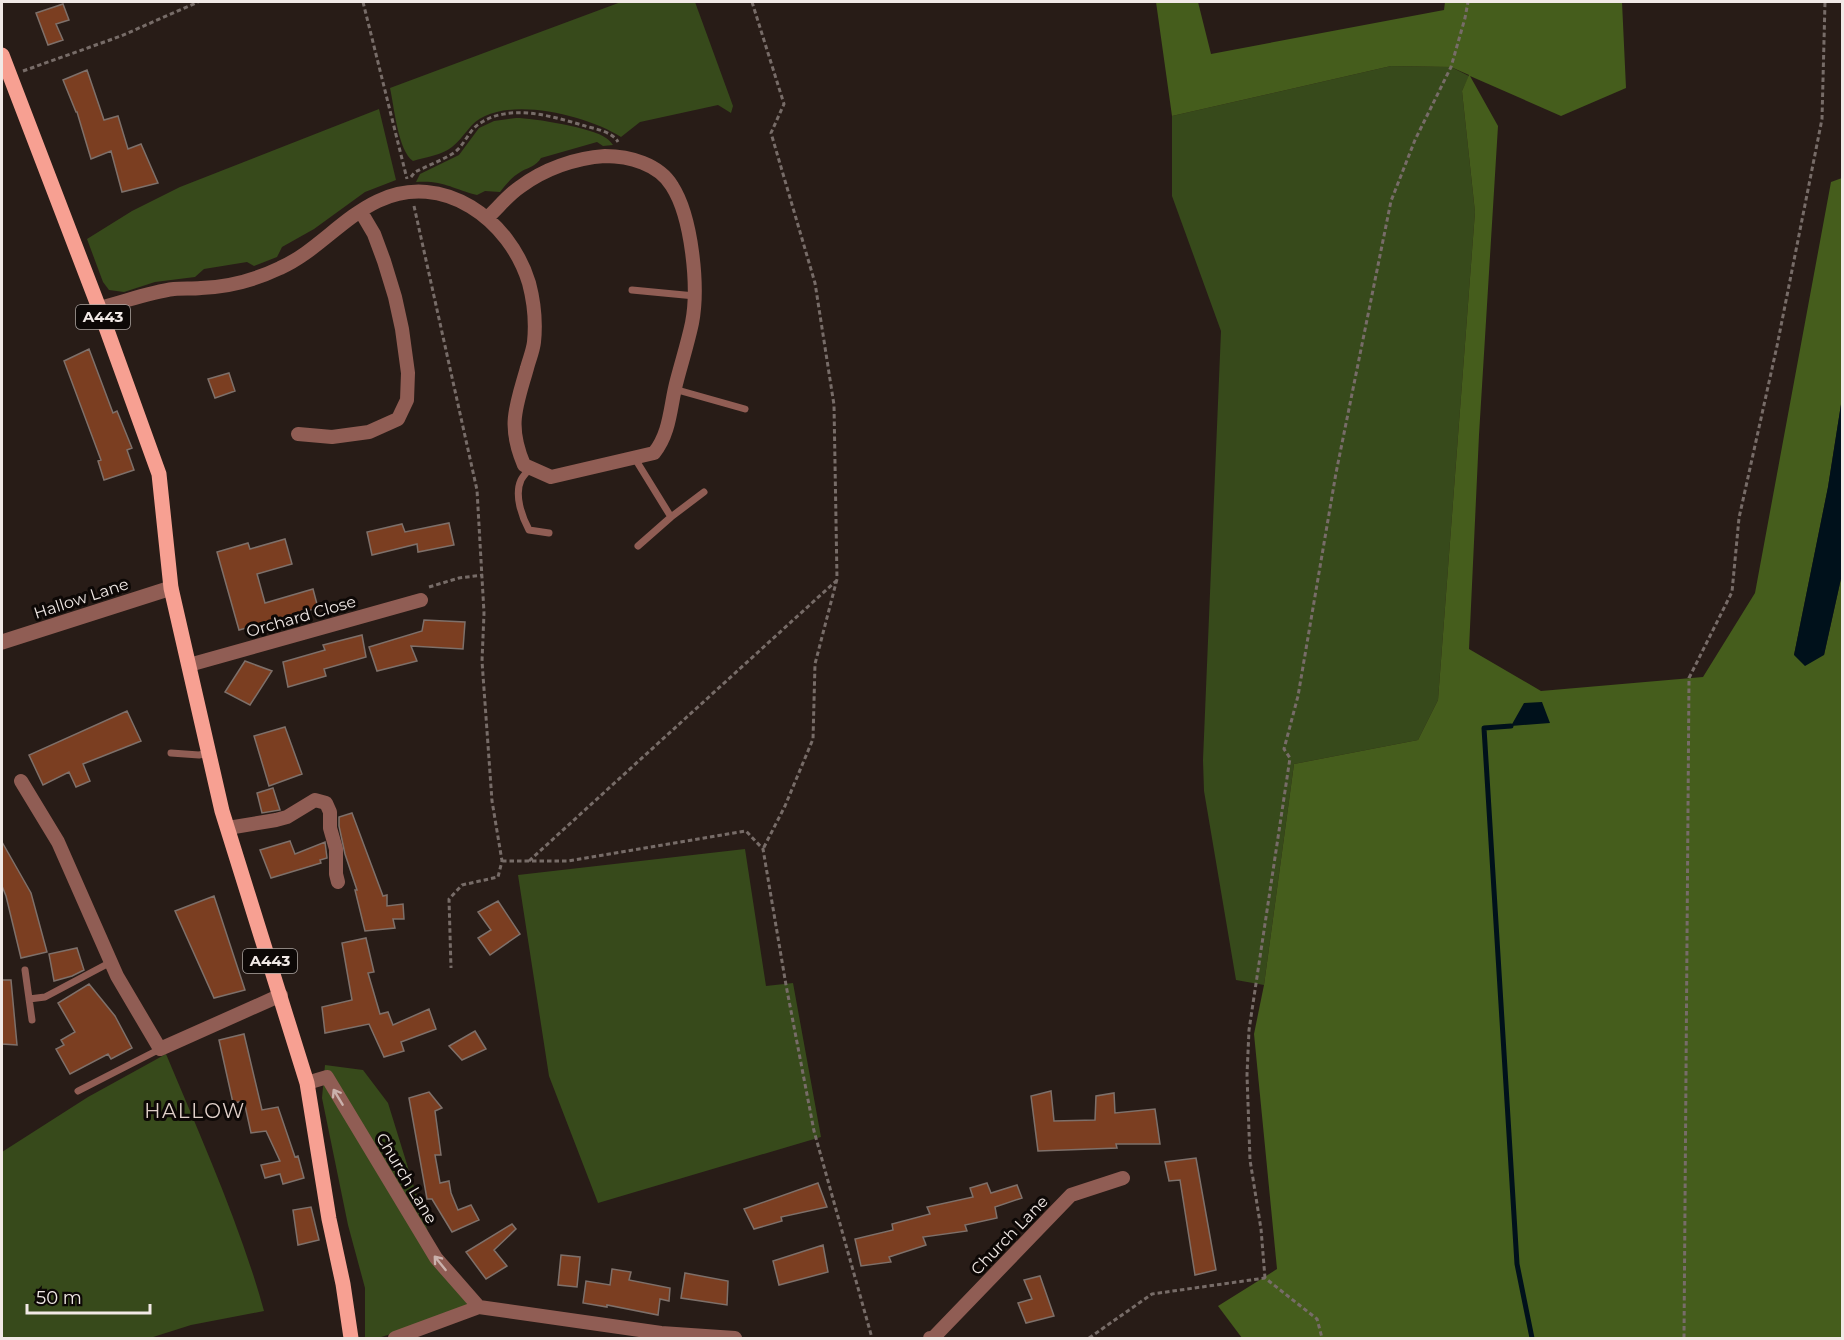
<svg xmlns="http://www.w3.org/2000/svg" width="1844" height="1340" viewBox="0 0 1844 1340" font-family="Montserrat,sans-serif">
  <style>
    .green { fill: #374a1b }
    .forest { fill: #455d1c }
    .water { fill: #00111b }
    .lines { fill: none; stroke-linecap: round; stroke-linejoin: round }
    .stream { stroke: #00111b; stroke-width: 5 }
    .building { fill: #7b3e21; stroke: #7e706a; stroke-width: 1.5 }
    .path { stroke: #776c68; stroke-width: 3; stroke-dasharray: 4.5 3; stroke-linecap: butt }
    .service { stroke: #905d54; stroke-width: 7 }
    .minor { stroke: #905d54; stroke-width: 14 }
    .tertiary { stroke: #905d54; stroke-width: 15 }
    .primary { stroke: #f7a092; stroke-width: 15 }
    .oneway { stroke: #cab1ac }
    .labels { text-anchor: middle; stroke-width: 6; stroke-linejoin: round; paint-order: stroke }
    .shield { fill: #0d0806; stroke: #ada6a3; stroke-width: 1.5 }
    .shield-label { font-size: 15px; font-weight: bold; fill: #f1e9e6 }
    .street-label { font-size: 16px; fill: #f1e9e6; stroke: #0d0806 }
    .quarter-label { font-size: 20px; letter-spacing: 1.5px; fill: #dfcfc8; stroke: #0d0806 }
  </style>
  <rect width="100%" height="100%" fill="#281c17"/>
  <!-- green -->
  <path class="green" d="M 621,2 L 695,2 L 733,106 L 731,113 L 718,105 L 640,122 L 621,137 C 590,117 521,99 485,116 C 470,122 464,138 452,147 C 442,155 426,157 413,161 C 398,151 394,106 390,88 Z
    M 1391,66 L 1451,67 L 1469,76 L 1462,91 L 1475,212 L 1438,700 L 1418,740 L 1294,764 L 1264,985 L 1236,980 L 1204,791 L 1203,760 L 1221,331 L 1172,196 L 1172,116 Z
    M 379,109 L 396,180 L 365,192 L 314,229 L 282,247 L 277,257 L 254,266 L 247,262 L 204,269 L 195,277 L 155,282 L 124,292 L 109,290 L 103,282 L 87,239 L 132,211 L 180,187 Z
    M 516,118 C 533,118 594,128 606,138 C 609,140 611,142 613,145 L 603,146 L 597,142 L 541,158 C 536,166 530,167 522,171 C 513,176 506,184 500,192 L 485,191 L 477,195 C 453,189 443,180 416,182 L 420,174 L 459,155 L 479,128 L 494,121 Z
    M 745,849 L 766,986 L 793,983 L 821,1137 L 598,1203 L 549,1076 L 518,875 Z
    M 166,1054 C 201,1138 240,1224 264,1311 L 191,1325 L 150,1338 L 2,1338 L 2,1152 L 88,1097 Z
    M 325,1065 L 363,1070 L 388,1103 L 436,1258 L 479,1307 L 378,1338 L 365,1338 L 365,1288 L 348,1225 L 322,1098 Z"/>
  <!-- forest -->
  <path class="forest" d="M 1156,2 L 1198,2 L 1211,54 L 1444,10 L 1445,2 L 1622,2 L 1626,88 L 1561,116 L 1470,76 L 1498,126 L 1479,435 L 1469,649 L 1541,691 L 1703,677 L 1755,593 L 1831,182 L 1842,178 L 1842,398 L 1828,487 L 1794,655 L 1824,655 L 1842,574 L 1842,1338 L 1242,1338 L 1218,1306 L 1277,1269 L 1254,1034 L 1264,985 L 1294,764 L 1418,740 L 1438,700 L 1475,212 L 1462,91 L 1469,75 L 1451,67 L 1391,66 L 1172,116 Z"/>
  <!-- water -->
  <path class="water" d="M 1842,398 L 1842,574 L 1824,655 L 1805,666 L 1794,655 L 1828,487 Z
    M 1542,702 L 1550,723 L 1511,726 L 1524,703 Z"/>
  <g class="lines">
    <!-- stream -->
    <path class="stream" d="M 1511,726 L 1484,728 L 1517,1264 L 1532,1338"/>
  </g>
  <!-- building -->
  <path class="building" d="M 63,4 L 69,20 L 56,24 L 63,40 L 48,45 L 36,13 Z
    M 87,70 L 104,120 L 118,116 L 128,149 L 141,144 L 158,183 L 122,192 L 111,151 L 91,159 L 77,112 L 76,112 L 63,80 Z
    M 89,349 L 113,413 L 117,411 L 132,448 L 127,450 L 134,470 L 104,480 L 98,461 L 101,460 L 64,361 Z
    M 229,373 L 235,391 L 215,398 L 208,379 Z
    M 449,523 L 454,545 L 418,552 L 417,544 L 372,555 L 367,532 L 402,524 L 405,532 Z
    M 285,539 L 292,564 L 257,574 L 265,603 L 313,589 L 318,608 L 239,630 L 217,552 L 248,543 L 250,549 Z
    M 424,620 L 465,622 L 463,649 L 411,646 L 417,661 L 377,671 L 369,647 L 422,631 Z
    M 362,635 L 366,657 L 324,669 L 326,676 L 288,687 L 283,662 L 325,650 L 323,645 Z
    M 245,661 L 272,671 L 250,705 L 225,692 Z
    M 127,711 L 141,741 L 83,764 L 90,781 L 76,787 L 69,772 L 43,785 L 29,755 Z
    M 285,727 L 302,774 L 269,786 L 254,736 Z
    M 273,788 L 280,810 L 262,813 L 257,793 Z
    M 352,813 L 383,896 L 387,895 L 387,906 L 403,904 L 404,919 L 393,919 L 395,928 L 365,931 L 355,890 L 357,890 L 345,854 L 339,826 L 339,817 Z
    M 290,841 L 295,854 L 325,842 L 327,858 L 320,860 L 321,863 L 271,878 L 260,850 Z
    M 2,842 L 31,893 L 47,952 L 21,958 L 6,896 L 2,886 Z
    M 214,896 L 245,990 L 214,998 L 175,911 Z
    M 498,901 L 520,934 L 490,955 L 478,938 L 491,930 L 478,912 Z
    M 366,938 L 374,972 L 368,973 L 380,1014 L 388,1012 L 393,1025 L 429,1009 L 436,1029 L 401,1042 L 404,1051 L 384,1057 L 369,1024 L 325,1033 L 322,1007 L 352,1000 L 342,943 Z
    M 77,948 L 84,970 L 72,976 L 54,981 L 49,954 Z
    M 2,980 L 11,980 L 17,1045 L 2,1044 Z
    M 89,984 L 115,1016 L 132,1048 L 111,1059 L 108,1054 L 70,1074 L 56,1049 L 64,1045 L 61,1040 L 75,1032 L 58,1003 Z
    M 475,1031 L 486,1049 L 462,1060 L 449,1046 Z
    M 244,1034 L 262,1110 L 278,1107 L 295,1157 L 298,1156 L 304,1178 L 283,1184 L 280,1174 L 265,1178 L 261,1165 L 280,1161 L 266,1131 L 251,1133 L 244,1101 L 233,1103 L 219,1040 Z
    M 1051,1091 L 1054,1121 L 1095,1120 L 1096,1096 L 1114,1093 L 1115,1113 L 1155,1109 L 1160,1144 L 1116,1144 L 1117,1148 L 1038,1151 L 1031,1096 Z
    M 429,1092 L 442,1108 L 435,1111 L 441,1155 L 435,1155 L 440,1183 L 449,1181 L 451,1193 L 458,1210 L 471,1205 L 479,1220 L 452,1232 L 432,1199 L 427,1199 L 409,1098 Z
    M 1196,1158 L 1216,1270 L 1195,1275 L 1180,1180 L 1169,1181 L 1165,1162 Z
    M 818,1183 L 827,1207 L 781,1217 L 782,1221 L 754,1229 L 744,1209 Z
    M 987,1183 L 991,1193 L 1017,1185 L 1022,1198 L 995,1207 L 997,1218 L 965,1225 L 967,1231 L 923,1237 L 926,1245 L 889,1257 L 891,1262 L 861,1266 L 855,1239 L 893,1230 L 892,1224 L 930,1214 L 927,1207 L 973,1197 L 970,1188 Z
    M 311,1207 L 319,1240 L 298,1245 L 293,1210 Z
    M 512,1224 L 516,1229 L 494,1250 L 507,1266 L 486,1279 L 466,1252 Z
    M 823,1245 L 828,1272 L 779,1285 L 773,1261 Z
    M 561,1255 L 580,1257 L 577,1287 L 558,1285 Z
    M 612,1269 L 631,1272 L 629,1280 L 670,1288 L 669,1301 L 660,1299 L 658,1315 L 607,1305 L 607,1307 L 583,1303 L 586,1281 L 610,1285 Z
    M 685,1273 L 728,1281 L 727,1305 L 681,1298 Z
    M 1040,1276 L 1054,1316 L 1026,1323 L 1018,1303 L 1032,1299 L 1024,1280 Z"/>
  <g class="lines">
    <!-- path -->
    <path class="path" d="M 363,2 L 407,179
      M 752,2 L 784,104 L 771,133 L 815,283 L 834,405 L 837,579 L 815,664 L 813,739 L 785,806 L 763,849
      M 23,71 L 121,36 L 198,2
      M 411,177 L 415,172 C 427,166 440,161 452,154 C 464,147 468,131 479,124 C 509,103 551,116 582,125 C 594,129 612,131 618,142
      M 414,206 L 477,490 L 484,613 L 482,661 L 492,801 L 502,861 L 498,877 L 462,885 L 449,899 L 451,968
      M 429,587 L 459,578 L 483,575
      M 502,861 L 568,861 L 746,831 L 763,849 L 786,985 L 814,1131 L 872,1338
      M 529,861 L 836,581
      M 1265,1278 L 1261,1229 L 1250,1160 L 1247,1075 L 1249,1030 L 1290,758 L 1284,749 L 1298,696 L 1336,473 L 1391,201 L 1415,140 L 1451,67 L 1465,18 L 1468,2
      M 1089,1338 L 1152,1294 L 1265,1278 L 1317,1319 L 1322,1338
      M 1684,1338 L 1689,678 L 1732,592 L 1739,518 L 1777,346 L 1822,119 L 1825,2"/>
    <!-- service -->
    <path class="service" d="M 632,290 L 695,296
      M 674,389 L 745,409
      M 634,457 L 671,517 L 638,546
      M 530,468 C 527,472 523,476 521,480 C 514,495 522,517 529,530 L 549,533
      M 671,517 L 704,492
      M 171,753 L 199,755 L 209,753
      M 25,970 L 32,1020
      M 29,999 L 45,997 L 111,962
      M 78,1091 L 160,1049"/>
    <!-- minor -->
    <path class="minor" d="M 99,308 C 124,302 149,292 174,289 C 183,288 192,289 201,288 C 228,287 257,279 280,268 C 316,252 342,218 378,201 C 443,170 510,220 529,283 C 534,302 536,323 534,342 C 533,351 529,360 527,368 C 516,407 507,425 524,465 L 551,477 L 654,453 C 671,432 670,405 677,380 C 682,361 688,342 692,323 C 699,287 692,217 672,186 C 659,164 629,156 605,156 C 575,158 544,169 520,187 C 508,195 498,208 487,218
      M 298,434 L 332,437 L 369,432 L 398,419 L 407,400 L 408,373 L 402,329 L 395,297 L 384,261 L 374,234 L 361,212
      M 189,665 L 421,600
      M 21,781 L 58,842 L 117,976 L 160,1049 L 281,995
      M 228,828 L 276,820 L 287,817 L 315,800 L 326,803 L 330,812 L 330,828 L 336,849 L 336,874 L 338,882
      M 307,1083 L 327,1077 L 436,1258 L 479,1307
      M 395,1338 L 479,1307 L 661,1333 L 735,1338
      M 930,1338 L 933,1338 L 1071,1195 L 1123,1178"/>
    <!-- tertiary -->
    <path class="tertiary" d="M 2,642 L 171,588"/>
    <!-- primary -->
    <path class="primary" d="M 2,55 L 99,308 L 159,474 L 171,588 L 222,811 L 307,1083 L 329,1219 L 343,1284 L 351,1338"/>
  </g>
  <!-- one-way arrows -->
  <defs><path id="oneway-shaft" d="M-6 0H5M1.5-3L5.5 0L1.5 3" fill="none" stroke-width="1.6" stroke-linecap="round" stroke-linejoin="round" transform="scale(1.5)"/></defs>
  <g class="oneway">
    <use href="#oneway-shaft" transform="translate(338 1097) rotate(-121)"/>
    <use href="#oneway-shaft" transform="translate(440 1263) rotate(-129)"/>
  </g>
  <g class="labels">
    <!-- shield labels -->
    <g class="shield">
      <rect x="76" y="305" width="54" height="24" rx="4.5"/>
      <rect x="243" y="949" width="54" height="24" rx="4.5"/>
    </g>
    <g class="shield-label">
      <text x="103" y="322">A443</text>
      <text x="270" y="966">A443</text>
    </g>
    <!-- street labels -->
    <g class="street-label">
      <text transform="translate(81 598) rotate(-18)" y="6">Hallow Lane</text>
      <text transform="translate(301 616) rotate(-16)" y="6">Orchard Close</text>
      <text transform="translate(407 1178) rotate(59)" y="6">Church Lane</text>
      <text transform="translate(1009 1235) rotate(-46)" y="6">Church Lane</text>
    </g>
    <!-- quarter labels -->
    <g class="quarter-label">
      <text x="195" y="1118">HALLOW</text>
    </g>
  </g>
  <!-- border -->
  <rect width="1844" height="1340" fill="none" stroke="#f1e9e6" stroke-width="6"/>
  <!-- scale -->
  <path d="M27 1304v9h123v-9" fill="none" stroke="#f1e9e6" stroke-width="3"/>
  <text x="36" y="1304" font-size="18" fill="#f1e9e6" stroke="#0d0806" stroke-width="4.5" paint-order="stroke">50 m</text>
</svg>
